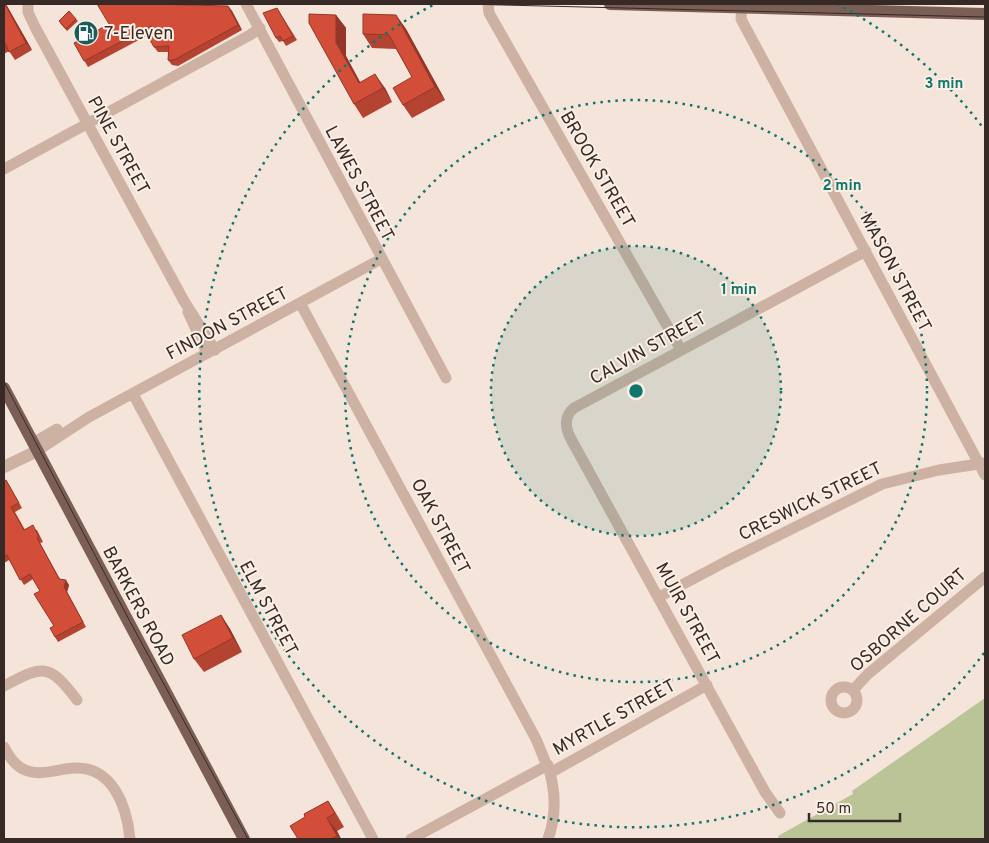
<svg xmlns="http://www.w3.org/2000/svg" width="989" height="843" viewBox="0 0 989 843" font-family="Overpass,sans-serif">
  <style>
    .green { fill: #bac497 }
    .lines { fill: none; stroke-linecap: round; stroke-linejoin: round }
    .minor { stroke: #cdb2a3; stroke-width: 11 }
    .tertiary { stroke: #cdb2a3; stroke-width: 12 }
    .primary { stroke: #7b5e56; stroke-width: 12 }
    .tram { stroke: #372a26; stroke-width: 1 }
    .wall { fill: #b54331 }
    .shaded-wall { fill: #933728 }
    .building { fill: #d24e39; stroke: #933728 }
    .ring { fill: none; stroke: #0f766e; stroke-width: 2.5; stroke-dasharray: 2.5 5 }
    .labels { text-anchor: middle; stroke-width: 4; stroke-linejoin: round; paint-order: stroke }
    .poi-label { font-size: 18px; fill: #372a26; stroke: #fbefe5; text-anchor: start }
    .street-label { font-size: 18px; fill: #372a26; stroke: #fbefe5 }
    .centre { fill: #0f766e; stroke: #fbefe5; stroke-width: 2.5 }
    .ring-label { font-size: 15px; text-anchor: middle; font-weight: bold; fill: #0f766e; stroke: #fbefe5; stroke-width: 4; stroke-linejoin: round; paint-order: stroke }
  </style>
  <rect width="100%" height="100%" fill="#f4e4d9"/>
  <!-- green -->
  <path class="green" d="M 985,698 L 985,839 L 779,839 L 778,836 L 853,794 L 852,791 Z"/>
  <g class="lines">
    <!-- minor -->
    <path class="minor" d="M 28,4 L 28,12 L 35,27 L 184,301 L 215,350
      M 246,4 L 446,378
      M 488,4 L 489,13 L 681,350
      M 742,4 L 741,19 L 985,475
      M 4,169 L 250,35 L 260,28
      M 300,303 L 536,739 L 550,773 L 707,685
      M 188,312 L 207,353
      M 133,394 L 373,839
      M 33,443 L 57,429
      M 37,451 L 89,417 L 381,259
      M 659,597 L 725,562 L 882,484 L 939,470 L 985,463
      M 4,686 C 43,665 49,663 77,700
      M831 700a13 13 0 1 1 26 0a13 13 0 1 1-26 0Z
      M 853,690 L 868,674 L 985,577
      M 4,747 C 8,755 13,763 21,768 C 38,778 56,769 74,768 C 113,766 127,807 130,839
      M 780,813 L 765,792 L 571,439 C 565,428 564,416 574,408 L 866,251
      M 411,839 L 548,765
      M 548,839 C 556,817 556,796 550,773"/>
    <!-- tertiary -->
    <path class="tertiary" d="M 4,467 L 37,451"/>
    <!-- primary -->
    <path class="primary" d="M 610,4 L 985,14
      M 4,388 L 244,839"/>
    <!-- tram -->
    <path class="tram" d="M 463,4 L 985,17
      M 4,382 L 127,616 L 248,839"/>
  </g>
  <!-- wall -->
  <path class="wall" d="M 4,4 L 6,4 L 7,6 L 32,50 L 15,60 L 9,51 L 4,54 Z
    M 228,6 L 232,11 L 242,30 L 178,66 L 172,65 L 168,60 L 168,52 L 158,52 L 154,47 L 150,34 L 88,67 L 74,43 Z
    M 277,8 L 297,40 L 286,46 L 283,41 L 279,42 L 276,38 Z
    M 336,15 L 346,28 L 346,56 L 360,82 L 385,88 L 392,102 L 363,118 L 354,104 Z
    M 396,15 L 406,29 L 445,100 L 412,118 L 403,105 L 412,77 L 396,49 L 372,48 L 363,34 Z
    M 76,19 L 78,21 L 67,31 L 60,23 Z
    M 4,481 L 9,485 L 22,508 L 15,512 L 25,530 L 37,530 L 43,542 L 40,543 L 60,579 L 69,585 L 67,592 L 86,627 L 58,642 L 55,637 L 54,626 L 40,591 L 33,579 L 24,585 L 9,560 L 4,563 Z
    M 221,615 L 230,629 L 242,652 L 204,672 L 194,659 Z
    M 328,801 L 337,815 L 344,827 L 337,831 L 341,839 L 298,839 L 305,817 Z"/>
  <!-- shaded-wall -->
  <path class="shaded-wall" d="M 5,4 L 7,6 L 32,50 L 26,43 Z
    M 228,6 L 232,11 L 242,30 L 238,25 Z
    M 336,15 L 346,28 L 346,56 L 368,97 L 359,83 L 336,43 Z
    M 396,15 L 406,29 L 445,100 L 435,87 Z
    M 375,74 L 385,88 L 392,102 L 383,88 Z
    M 66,580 L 69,585 L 67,592 L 86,627 L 64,587 Z
    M 221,615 L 230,629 L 242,652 L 233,638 Z
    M 327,818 L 337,831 L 341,839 L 339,839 L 337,836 Z"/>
  <!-- building -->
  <path class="building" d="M 4,4 L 5,4 L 26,43 L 9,52 L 5,43 L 4,44 Z
    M 97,4 L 147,4 L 228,6 L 238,25 L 174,60 L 168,60 L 169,46 L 154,47 L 150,40 L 151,26 L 84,61 L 74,43 L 109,24 Z
    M 277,8 L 293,36 L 283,41 L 280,36 L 276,38 L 263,13 Z
    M 69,11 L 76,19 L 66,29 L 59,21 Z
    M 309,14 L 336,15 L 336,43 L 359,83 L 375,74 L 383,88 L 354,104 L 309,23 Z
    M 363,14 L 396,15 L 435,87 L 403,105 L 393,88 L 412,77 L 389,35 L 363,34 Z
    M 6,480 L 19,503 L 11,507 L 24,530 L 33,525 L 39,537 L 37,538 L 59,579 L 66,580 L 64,587 L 83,622 L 55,637 L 50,628 L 54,626 L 34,594 L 40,591 L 30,574 L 20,580 L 7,555 L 4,557 L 4,481 Z
    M 221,615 L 233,638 L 194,659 L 182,635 Z
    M 328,801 L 335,813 L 327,818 L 337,836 L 331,839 L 298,839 L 290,826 L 305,817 L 304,814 Z"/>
  <!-- distance rings -->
  <circle cx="636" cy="391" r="145" fill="#0f766e" fill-opacity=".12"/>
  <g class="ring">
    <circle cx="636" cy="391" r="145"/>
    <circle cx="636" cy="391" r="291"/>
    <path d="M984 653A436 436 0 1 1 435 4M837 4A436 436 0 0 1 984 129"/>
  </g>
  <!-- icons -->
  <defs>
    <symbol id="fuel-disc" viewBox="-11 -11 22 22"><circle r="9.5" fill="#185d5b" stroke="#fbefe5"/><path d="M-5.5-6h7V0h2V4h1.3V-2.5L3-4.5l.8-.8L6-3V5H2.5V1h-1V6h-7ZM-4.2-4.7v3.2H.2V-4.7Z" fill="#fff"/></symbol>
  </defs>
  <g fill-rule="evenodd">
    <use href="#fuel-disc" x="72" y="19" width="28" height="28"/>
  </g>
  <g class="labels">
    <!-- poi labels -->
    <g class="poi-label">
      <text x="104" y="39">7-Eleven</text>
    </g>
    <!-- street labels -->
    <g class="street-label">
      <text transform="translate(119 145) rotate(61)" y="6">PINE STREET</text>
      <text transform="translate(598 169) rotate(60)" y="6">BROOK STREET</text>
      <text transform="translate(360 183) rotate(62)" y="6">LAWES STREET</text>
      <text transform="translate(896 272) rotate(62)" y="6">MASON STREET</text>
      <text transform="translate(227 323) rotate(-28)" y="6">FINDON STREET</text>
      <text transform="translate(648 348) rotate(-29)" y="6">CALVIN STREET</text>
      <text transform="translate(810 501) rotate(-26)" y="6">CRESWICK STREET</text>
      <text transform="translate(441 526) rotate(62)" y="6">OAK STREET</text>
      <text transform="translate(139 606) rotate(62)" y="6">BARKERS ROAD</text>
      <text transform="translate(269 608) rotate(62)" y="6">ELM STREET</text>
      <text transform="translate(688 613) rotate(61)" y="6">MUIR STREET</text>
      <text transform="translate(908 620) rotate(-41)" y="6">OSBORNE COURT</text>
      <text transform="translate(614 717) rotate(-29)" y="6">MYRTLE STREET</text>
    </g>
  </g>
  <circle cx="636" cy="391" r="8" class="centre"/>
  <g class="ring-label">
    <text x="944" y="88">3 min</text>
    <text x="842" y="190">2 min</text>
    <text x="739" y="294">1 min</text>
  </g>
  <!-- border -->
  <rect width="989" height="843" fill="none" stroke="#372a26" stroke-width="10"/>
  <!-- scale -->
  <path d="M809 813v8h91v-8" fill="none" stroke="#372a26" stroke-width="2.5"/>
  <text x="816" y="813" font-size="15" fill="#372a26" stroke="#fbefe5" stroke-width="4" paint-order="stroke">50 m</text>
</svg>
